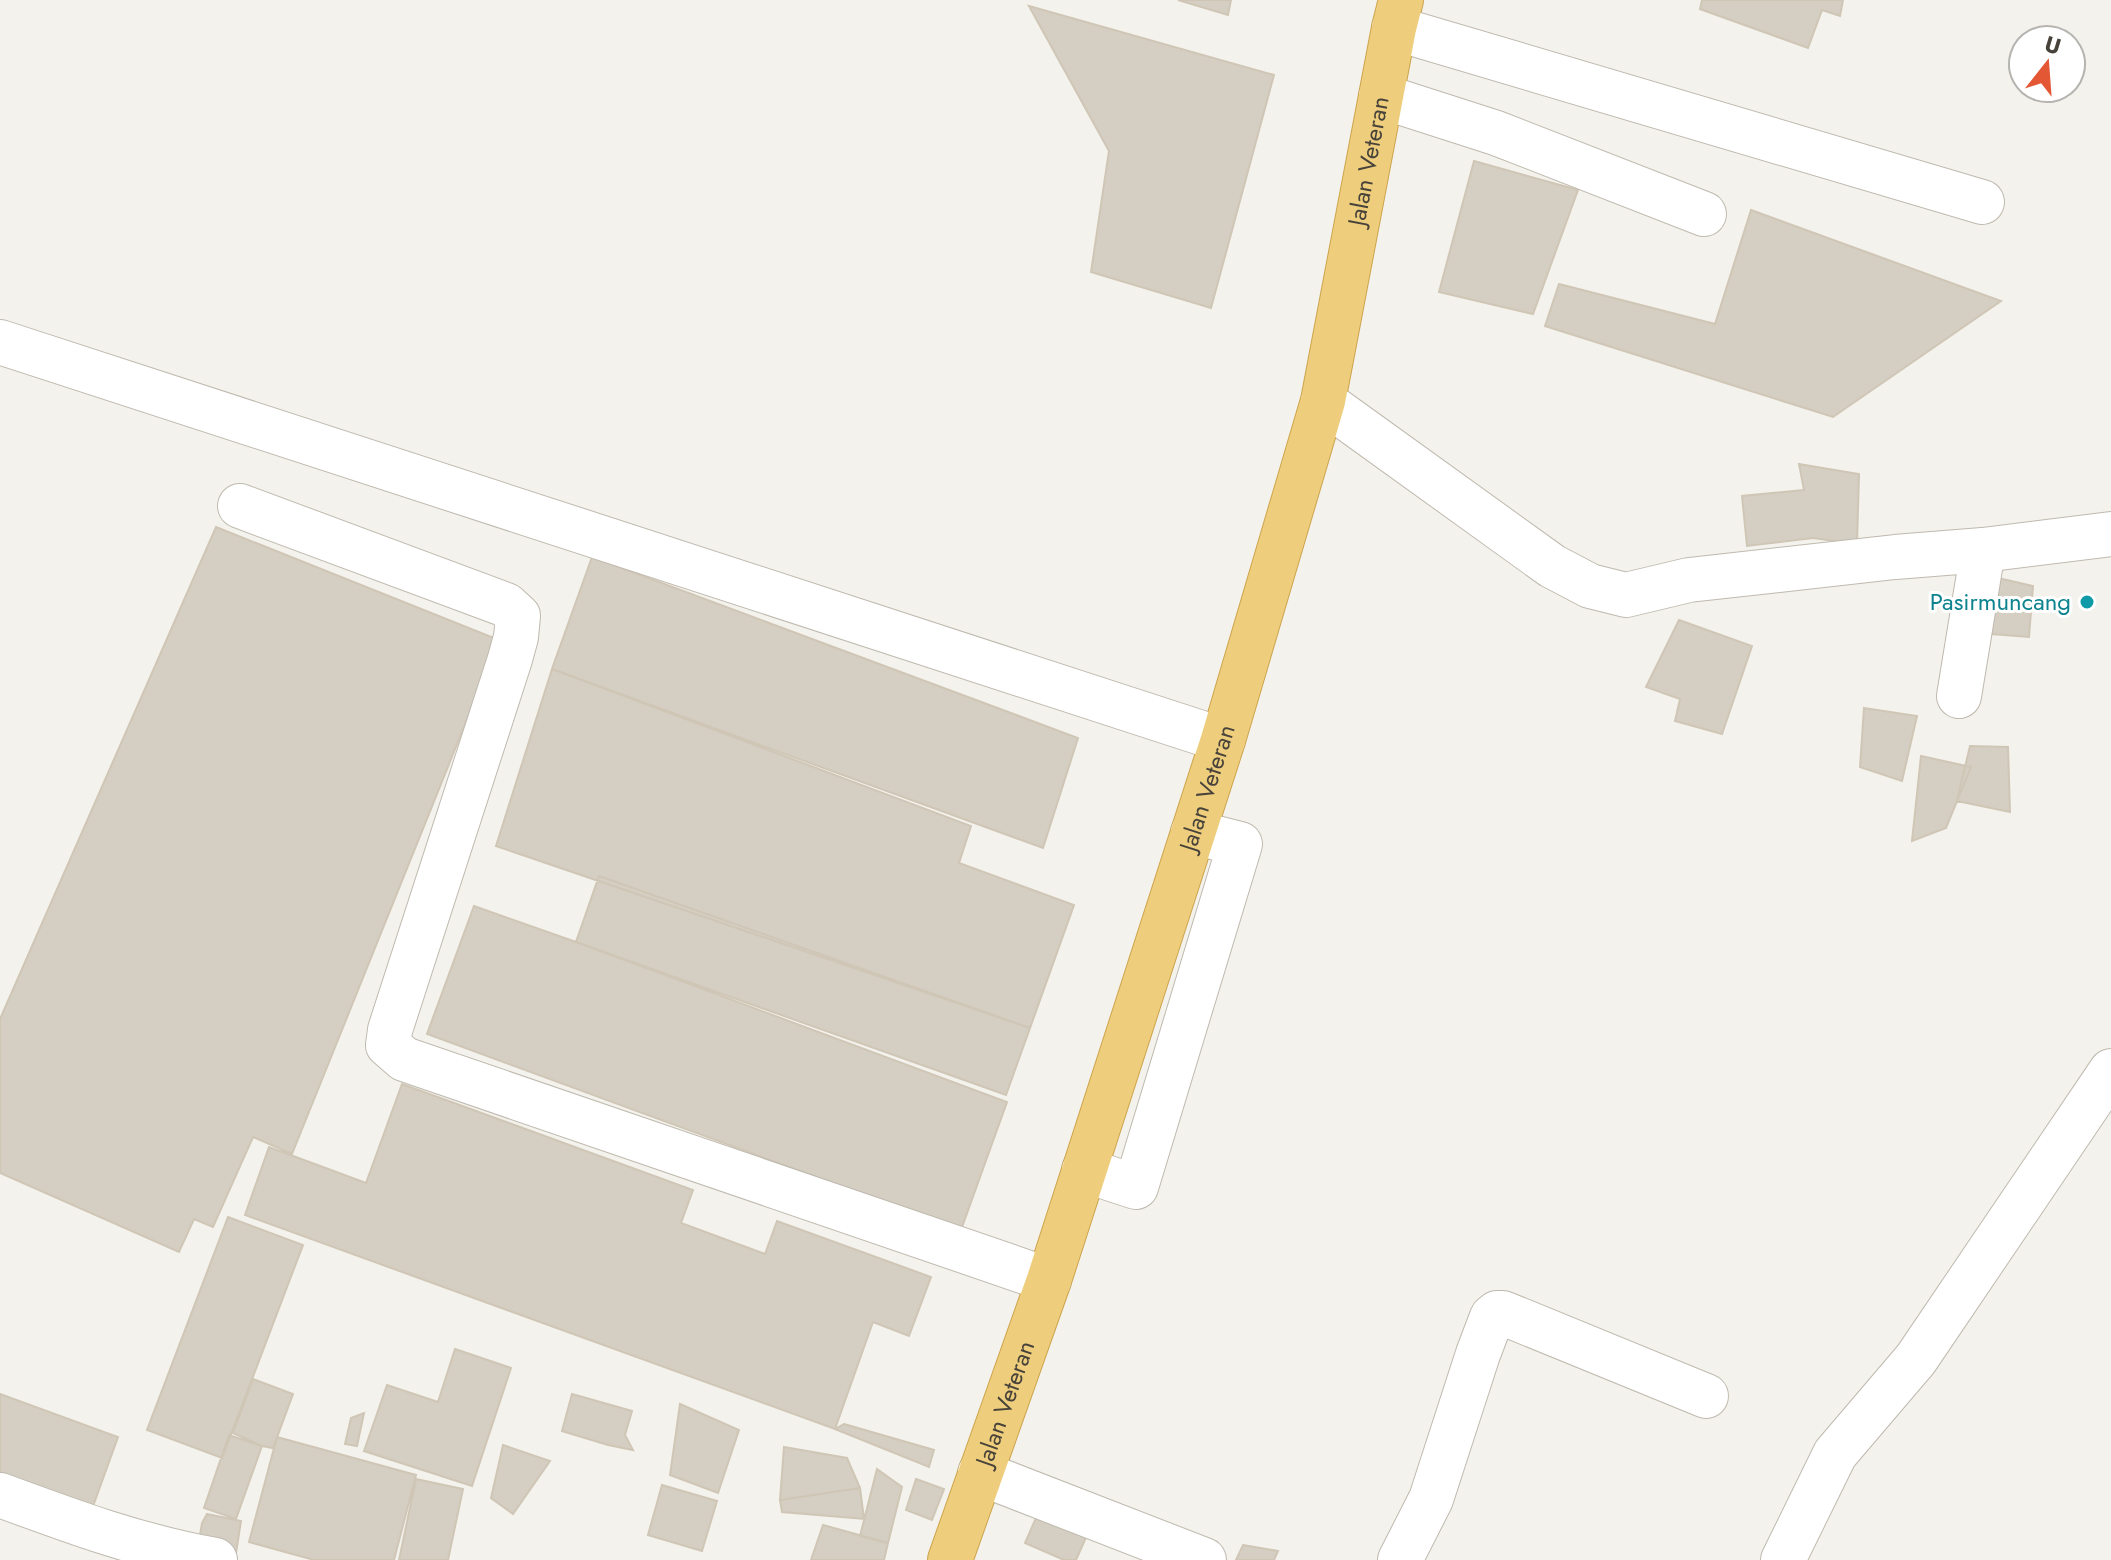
<svg xmlns="http://www.w3.org/2000/svg" width="2111" height="1560" viewBox="0 0 2111 1560" font-family="Jost,sans-serif">
  <style>
    .building { fill: #d5cec2; stroke: #cfc6b6; stroke-width: 2 }
    .lines { fill: none; stroke-linecap: round; stroke-linejoin: round }
    .minor-casing { stroke: #bfbaaf; stroke-width: 46 }
    .highway-casing { stroke: #cda44d; stroke-width: 46 }
    .minor { stroke: #fff; stroke-width: 44 }
    .highway { stroke: #eece7c; stroke-width: 44 }
    .culture-dot { fill: #0f9aa8; stroke: #fff; stroke-width: 3 }
    .labels { text-anchor: middle; stroke-width: 6; stroke-linejoin: round; paint-order: stroke }
    .street-label { font-size: 24px; fill: #48433a; stroke: #fff }
    .culture-label { font-size: 24px; fill: #0d838f; stroke: #fff; text-anchor: end }
  </style>
  <rect width="100%" height="100%" fill="#f4f2ec"/>
  <!-- building -->
  <path class="building" d="M 1178,0 L 1231,0 L 1228,15 Z
    M 1702,0 L 1843,0 L 1840,16 L 1822,10 L 1808,48 L 1700,9 Z
    M 1029,6 L 1274,75 L 1211,308 L 1091,272 L 1109,151 Z
    M 1474,161 L 1578,190 L 1533,314 L 1439,292 Z
    M 1751,210 L 2001,301 L 1833,417 L 1545,326 L 1559,284 L 1715,324 Z
    M 1799,464 L 1859,474 L 1857,544 L 1813,538 L 1747,546 L 1742,496 L 1804,490 Z
    M 216,527 L 499,640 L 292,1154 L 253,1137 L 213,1227 L 194,1219 L 179,1252 L 0,1173 L 0,1019 Z
    M 592,557 L 1078,738 L 1043,848 L 552,669 Z
    M 1994,577 L 2033,586 L 2029,637 L 1991,634 Z
    M 1679,620 L 1752,646 L 1722,734 L 1675,721 L 1680,699 L 1646,687 Z
    M 552,669 L 971,826 L 959,863 L 1074,905 L 1030,1028 L 496,846 Z
    M 1864,708 L 1917,716 L 1902,781 L 1860,767 Z
    M 1970,746 L 2008,747 L 2010,812 L 1957,801 Z
    M 1921,756 L 1971,767 L 1946,828 L 1912,841 Z
    M 599,876 L 1030,1028 L 1006,1095 L 576,942 Z
    M 474,906 L 576,942 L 1007,1102 L 961,1230 L 427,1034 Z
    M 402,1084 L 693,1190 L 681,1223 L 765,1254 L 777,1221 L 931,1277 L 909,1336 L 873,1322 L 835,1429 L 245,1215 L 269,1147 L 366,1183 Z
    M 228,1217 L 303,1245 L 222,1458 L 147,1430 Z
    M 455,1349 L 511,1368 L 472,1486 L 364,1451 L 387,1385 L 438,1402 Z
    M 253,1379 L 293,1394 L 273,1448 L 262,1446 L 233,1433 Z
    M 0,1394 L 118,1437 L 92,1509 L 0,1475 Z
    M 572,1394 L 632,1411 L 625,1435 L 633,1450 L 608,1445 L 562,1431 Z
    M 680,1404 L 739,1430 L 718,1493 L 670,1475 Z
    M 364,1413 L 357,1446 L 345,1444 L 351,1418 Z
    M 844,1424 L 934,1450 L 929,1467 L 835,1429 Z
    M 229,1435 L 262,1446 L 236,1519 L 204,1508 Z
    M 277,1437 L 416,1475 L 394,1560 L 314,1560 L 249,1542 Z
    M 503,1445 L 550,1461 L 513,1514 L 491,1498 Z
    M 784,1447 L 847,1458 L 860,1488 L 780,1500 Z
    M 877,1469 L 902,1487 L 888,1543 L 860,1536 Z
    M 416,1479 L 463,1489 L 448,1560 L 399,1560 Z
    M 916,1479 L 944,1489 L 932,1520 L 906,1510 Z
    M 662,1485 L 717,1501 L 702,1551 L 648,1535 Z
    M 860,1488 L 864,1519 L 782,1512 L 780,1500 Z
    M 1043,1502 L 1092,1524 L 1076,1560 L 1064,1560 L 1025,1543 Z
    M 207,1514 L 241,1521 L 236,1553 L 198,1547 L 202,1523 Z
    M 823,1525 L 888,1543 L 884,1560 L 811,1560 Z
    M 1243,1545 L 1278,1551 L 1274,1560 L 1236,1560 Z"/>
  <g class="lines">
    <defs>
      <path id="minor" d="M 1394,28 L 1982,202
        M 1381,96 L 1496,133 L 1704,214
        M 0,342 L 1223,740
        M 1323,401 L 1552,566 L 1590,586 L 1626,595 L 1689,580 L 1895,557 L 1983,550 L 2111,534
        M 240,506 L 506,605 L 518,616 L 516,637 L 510,659 L 390,1030 L 388,1045 L 404,1059 L 1049,1280
        M 1959,696 L 1983,550
        M 1084,1170 L 1136,1187 L 1240,844 L 1193,832
        M 980,1473 L 1204,1560
        M 0,1495 C 73,1522 138,1546 215,1560
        M 1400,1560 L 1431,1499 L 1478,1354 L 1492,1317 L 1497,1313 L 1503,1313 L 1706,1396
        M 1783,1560 L 1835,1454 L 1916,1359 L 2111,1071"/>
      <g id="highway">
        <path id="s1" d="M 950,1560 L 1049,1280 L 1223,740 L 1323,401 L 1394,28 L 1401,0"/>
      </g>
    </defs>
    <!-- minor casing -->
    <use href="#minor" class="minor-casing"/>
    <!-- highway casing -->
    <use href="#highway" class="highway-casing"/>
    <!-- minor -->
    <use href="#minor" class="minor"/>
    <!-- highway -->
    <use href="#highway" class="highway"/>
  </g>
  <!-- markers -->
  <circle class="culture-dot" cx="2087" cy="602" r="8"/>
  <g class="labels">
    <!-- street labels -->
    <g class="street-label">
      <text dy="8" stroke="none"><textPath href="#s1" startOffset="1462">Jalan Veteran</textPath></text>
      <text dy="8" stroke="none"><textPath href="#s1" startOffset="814">Jalan Veteran</textPath></text>
      <text dy="8" stroke="none"><textPath href="#s1" startOffset="166">Jalan Veteran</textPath></text>
    </g>
    <!-- culture labels -->
    <g class="culture-label">
      <text x="2071" y="610">Pasirmuncang</text>
    </g>
  </g>
  <!-- north arrow -->
  <g transform="translate(2047 64) rotate(17)"><circle r="38" fill="#ffffff" stroke="#b6b4b0" stroke-width="2"/>
  <path d="M0-6L14 30L0 20L-14 30Z" fill="#e35734"/>
  <text y="-12" font-size="22" font-weight="bold" text-anchor="middle" fill="#48433a">U</text>
  </g>
</svg>
